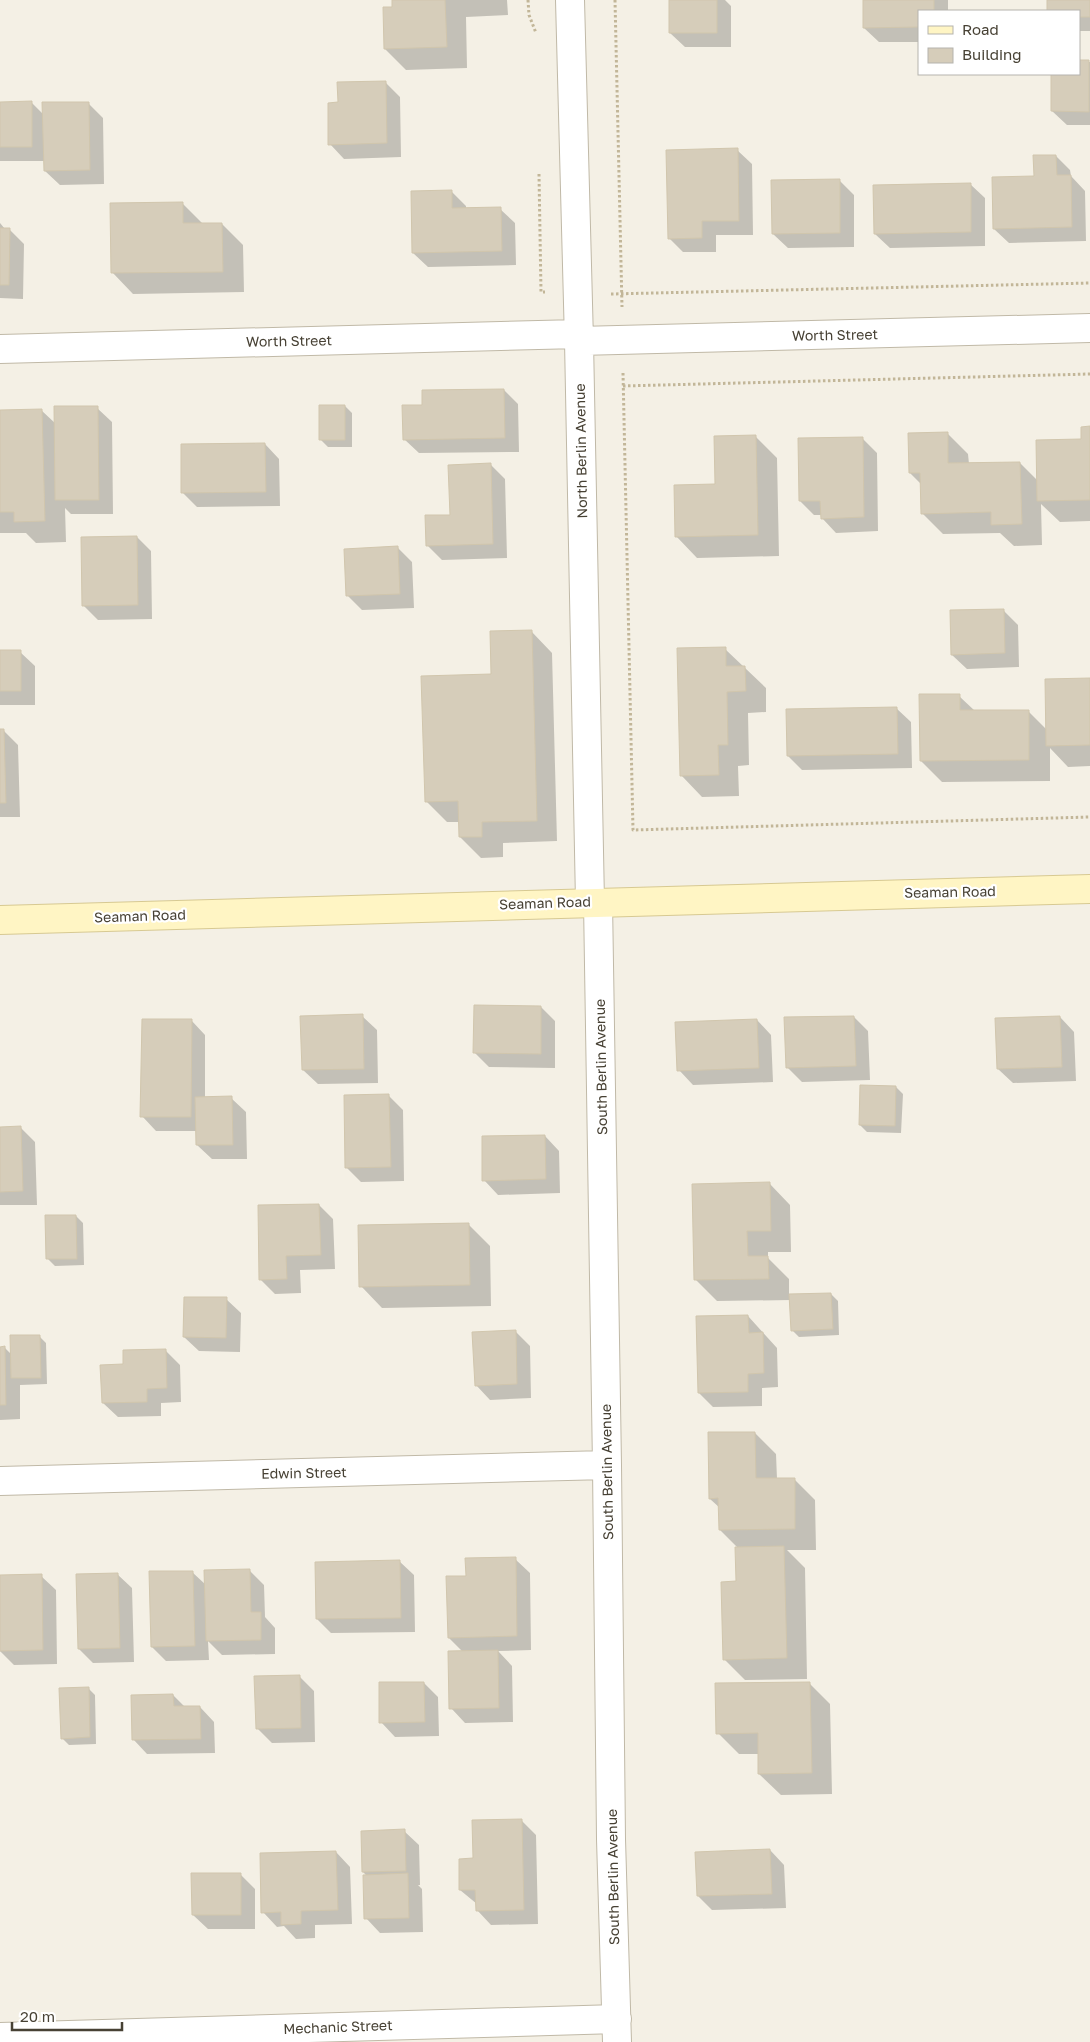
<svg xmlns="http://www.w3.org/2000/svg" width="1090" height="2042" viewBox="0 0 1090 2042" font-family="'Golos Text',sans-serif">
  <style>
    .shadow { fill: #0003 }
    .building { fill: #d6cdba; stroke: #d1c6ad }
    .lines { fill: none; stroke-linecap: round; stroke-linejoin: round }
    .street-casing { stroke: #c0b9a7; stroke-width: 30 }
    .secondary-casing { stroke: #d7c992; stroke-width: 30 }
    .path { stroke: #c2b698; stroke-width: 3; stroke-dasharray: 2.5 2.5; stroke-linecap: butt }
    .street { stroke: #fff; stroke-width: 28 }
    .secondary { stroke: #fff5c4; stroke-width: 28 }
    .labels { text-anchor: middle; stroke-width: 4.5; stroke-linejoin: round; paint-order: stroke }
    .street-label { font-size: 14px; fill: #474134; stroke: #fff }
  </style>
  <rect width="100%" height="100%" fill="#f4f0e5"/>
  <!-- shadow -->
  <path class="shadow" d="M 393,0 L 507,0 L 508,15 L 466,17 L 467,68 L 406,70 L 385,49 L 394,9 Z
    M 670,0 L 725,0 L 731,6 L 731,47 L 685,47 L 670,33 Z
    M 864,0 L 948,0 L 948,11 L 919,11 L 919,42 L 879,42 L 864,28 Z
    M 1049,0 L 1090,0 L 1090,31 L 1079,31 L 1079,11 L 1049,11 Z
    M 1079,61 L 1090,62 L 1090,125 L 1067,125 L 1052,111 L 1052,74 L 1079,74 Z
    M 385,82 L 400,97 L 401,157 L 344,159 L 330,144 L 339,104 Z
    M 31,102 L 44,115 L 88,103 L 103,118 L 104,184 L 60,185 L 45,171 L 45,161 L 0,161 L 0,103 Z
    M 737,150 L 752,164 L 753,235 L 716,235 L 716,252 L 683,252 L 669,238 Z
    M 1056,156 L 1070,170 L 1071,176 L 1085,191 L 1086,241 L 1009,243 L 994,229 L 1035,177 Z
    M 839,180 L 854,195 L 854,247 L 788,248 L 773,234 Z
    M 970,184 L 985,198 L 985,246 L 890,248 L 875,234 Z
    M 451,191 L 466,206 L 466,209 L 500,209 L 515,223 L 516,265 L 428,267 L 413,253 Z
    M 182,203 L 203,224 L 222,224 L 243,245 L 244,292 L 133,294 L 112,272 Z
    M 0,223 L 5,229 L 9,229 L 24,244 L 23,299 L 0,298 Z
    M 504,390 L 518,404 L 519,452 L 419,453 L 404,439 L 424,406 Z
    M 345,406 L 352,413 L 352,447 L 328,447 L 321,440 Z
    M 97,408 L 112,422 L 113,514 L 71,514 L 65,508 L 66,542 L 36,543 L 26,533 L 0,533 L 0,412 L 41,410 L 56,424 Z
    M 1090,428 L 1090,521 L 1060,522 L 1041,504 L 1042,545 L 1014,546 L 1000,533 L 943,534 L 922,513 L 921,484 L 910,473 L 947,433 L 968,454 L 969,464 L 1020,463 L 1038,481 L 1083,440 Z
    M 755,436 L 777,458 L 779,556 L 697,558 L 676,536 Z
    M 862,438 L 877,453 L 878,531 L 836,533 L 822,518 L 822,515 L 814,515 L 800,501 Z
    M 265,444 L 279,459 L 280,506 L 197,507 L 183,493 Z
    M 490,464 L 505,479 L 507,558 L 442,560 L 428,546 Z
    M 137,537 L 151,551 L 152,619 L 98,620 L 83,605 Z
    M 397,547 L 412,562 L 414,608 L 362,610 L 348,596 Z
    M 1004,611 L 1018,625 L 1019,667 L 967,669 L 952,655 Z
    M 531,631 L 552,653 L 557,841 L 503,843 L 503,857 L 481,858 L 460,837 L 459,822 L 447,822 L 426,801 L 492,675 Z
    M 725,649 L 766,688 L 766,712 L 748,713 L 749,765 L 738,766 L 739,796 L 702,797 L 681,775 Z
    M 0,652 L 20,652 L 35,666 L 35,705 L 0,705 Z
    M 1090,679 L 1090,766 L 1068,767 L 1050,748 L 1050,781 L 942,782 L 921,761 L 959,696 L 975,711 L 1028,711 L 1047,730 Z
    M 896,708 L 911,722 L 912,768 L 802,770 L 788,756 Z
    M 0,731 L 4,731 L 18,745 L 20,817 L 0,817 Z
    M 541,1007 L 555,1021 L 555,1068 L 489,1067 L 474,1052 Z
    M 362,1016 L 377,1030 L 378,1083 L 318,1084 L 303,1070 Z
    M 854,1017 L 868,1031 L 870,1080 L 802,1082 L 787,1067 Z
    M 1060,1017 L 1074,1032 L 1076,1081 L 1013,1083 L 998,1069 Z
    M 191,1020 L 205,1035 L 205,1098 L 231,1098 L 246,1112 L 247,1159 L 212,1159 L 197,1145 L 197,1131 L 156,1131 L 142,1116 Z
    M 757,1020 L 771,1035 L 773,1082 L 693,1085 L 679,1070 Z
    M 896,1087 L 903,1094 L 901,1133 L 867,1132 L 860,1125 Z
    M 388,1095 L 403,1110 L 404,1181 L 361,1182 L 347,1168 Z
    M 0,1128 L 21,1128 L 35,1142 L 37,1205 L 0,1205 Z
    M 545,1136 L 559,1151 L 560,1193 L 498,1195 L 484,1180 Z
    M 769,1183 L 790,1205 L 791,1252 L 768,1252 L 768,1258 L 789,1279 L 789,1296 L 831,1294 L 838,1301 L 839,1335 L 799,1337 L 792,1330 L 791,1300 L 717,1301 L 696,1280 Z
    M 319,1205 L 333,1219 L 335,1269 L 300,1270 L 301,1293 L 275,1294 L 260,1279 Z
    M 76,1216 L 83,1223 L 84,1265 L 55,1266 L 48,1259 Z
    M 469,1225 L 490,1246 L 491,1306 L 382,1308 L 361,1286 Z
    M 226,1299 L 241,1313 L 240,1352 L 199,1351 L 184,1337 Z
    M 748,1316 L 777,1348 L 778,1387 L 762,1388 L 762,1406 L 713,1407 L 699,1393 Z
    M 515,1331 L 530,1346 L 531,1398 L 490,1400 L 476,1385 Z
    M 39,1336 L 46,1343 L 47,1384 L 20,1385 L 20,1419 L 0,1420 L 0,1348 L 5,1348 L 12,1355 Z
    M 165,1350 L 180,1365 L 181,1402 L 161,1403 L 161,1416 L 118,1417 L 103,1403 L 125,1365 Z
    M 755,1433 L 776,1454 L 777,1479 L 794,1479 L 815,1500 L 816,1550 L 787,1550 L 805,1568 L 807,1679 L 745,1680 L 724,1659 L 737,1582 L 738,1548 L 720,1530 L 720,1508 L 710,1499 Z
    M 515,1559 L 530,1573 L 531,1650 L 498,1651 L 512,1666 L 513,1722 L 465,1723 L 451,1708 L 463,1652 L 449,1638 L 467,1578 Z
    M 399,1561 L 414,1575 L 415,1632 L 331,1633 L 317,1619 Z
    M 249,1570 L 264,1585 L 265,1617 L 275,1628 L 275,1654 L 222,1655 L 208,1641 L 209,1660 L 166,1661 L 152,1647 L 192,1572 L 206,1585 Z
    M 117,1574 L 132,1588 L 134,1662 L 93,1663 L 79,1649 Z
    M 0,1576 L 41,1576 L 56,1590 L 57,1664 L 14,1665 L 0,1651 Z
    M 299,1676 L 314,1691 L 315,1742 L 272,1743 L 257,1728 Z
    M 424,1683 L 438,1697 L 439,1736 L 395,1737 L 381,1722 Z
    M 809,1683 L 830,1704 L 832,1794 L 781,1795 L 759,1774 L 759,1754 L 739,1754 L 718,1733 Z
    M 88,1688 L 95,1695 L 96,1744 L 69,1745 L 62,1738 Z
    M 173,1695 L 185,1707 L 200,1707 L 214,1722 L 215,1753 L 147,1754 L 133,1739 Z
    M 521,1820 L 536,1835 L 538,1924 L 491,1925 L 477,1910 L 477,1904 L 460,1890 Z
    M 404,1831 L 419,1845 L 420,1885 L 418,1885 L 422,1889 L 423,1932 L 380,1933 L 366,1918 L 367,1876 L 363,1872 Z
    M 770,1850 L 784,1865 L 786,1908 L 712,1910 L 698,1896 Z
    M 336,1852 L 350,1867 L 352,1924 L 315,1925 L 315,1938 L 296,1939 L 284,1926 L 277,1927 L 263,1912 Z
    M 240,1874 L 255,1889 L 255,1929 L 208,1929 L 193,1915 Z"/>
  <!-- building -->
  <path class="building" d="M 392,0 L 445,0 L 447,47 L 384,49 L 383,7 L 392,7 Z
    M 669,0 L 717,0 L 717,33 L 669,33 Z
    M 863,0 L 934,0 L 934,11 L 919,11 L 919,27 L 863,28 Z
    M 1047,0 L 1090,0 L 1090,17 L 1079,17 L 1079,11 L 1047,11 Z
    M 1079,60 L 1089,60 L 1089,112 L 1051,111 L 1051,74 L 1079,74 Z
    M 386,81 L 387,143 L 328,145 L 328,103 L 338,102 L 337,82 Z
    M 32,101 L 32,147 L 0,147 L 0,102 Z
    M 42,102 L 89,102 L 90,170 L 44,171 Z
    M 738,148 L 739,221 L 702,221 L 702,238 L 668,239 L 666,150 Z
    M 1033,155 L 1056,155 L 1057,175 L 1071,175 L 1072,227 L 993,229 L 992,177 L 1034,176 Z
    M 840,179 L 840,233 L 772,234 L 771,180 Z
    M 971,183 L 971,232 L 874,234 L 873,185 Z
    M 452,190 L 452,208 L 501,207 L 502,251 L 412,253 L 411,191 Z
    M 183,202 L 183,223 L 222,223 L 223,272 L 111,273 L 110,203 Z
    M 0,228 L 10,228 L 9,285 L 0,285 Z
    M 504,389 L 505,438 L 403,440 L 402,405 L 422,405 L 422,390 Z
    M 319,405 L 345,405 L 345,440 L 319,440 Z
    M 54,406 L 98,406 L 99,500 L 55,500 Z
    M 42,409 L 45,521 L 14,522 L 14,512 L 0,512 L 0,410 Z
    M 1090,426 L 1090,500 L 1037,501 L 1036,440 L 1081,439 L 1081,427 Z
    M 948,432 L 948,463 L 1020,462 L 1022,524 L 991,525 L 991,512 L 921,514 L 920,473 L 909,473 L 908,433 Z
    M 756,435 L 758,535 L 675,537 L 674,485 L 715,484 L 714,436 Z
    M 863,437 L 864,517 L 821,519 L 820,501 L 799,501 L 798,438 Z
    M 265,443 L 266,492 L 181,493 L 181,444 Z
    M 491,463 L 493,544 L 426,546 L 425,515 L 450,515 L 448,465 Z
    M 137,536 L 138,605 L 82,606 L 81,537 Z
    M 398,546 L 400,594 L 346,596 L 344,549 Z
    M 1004,609 L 1005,653 L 951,655 L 950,610 Z
    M 532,630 L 537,821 L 482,822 L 482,837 L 459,837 L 458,801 L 425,802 L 421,676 L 491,674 L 490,631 Z
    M 726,647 L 726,666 L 745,666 L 746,691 L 727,692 L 728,745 L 718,745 L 719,775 L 680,776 L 677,648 Z
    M 0,650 L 21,650 L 21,691 L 0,691 Z
    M 1090,678 L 1090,745 L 1046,746 L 1045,679 Z
    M 919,694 L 960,694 L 960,710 L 1029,710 L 1029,760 L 920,761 Z
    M 897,707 L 898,754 L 787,756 L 786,709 Z
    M 0,729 L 4,729 L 6,803 L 0,803 Z
    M 474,1005 L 541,1006 L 541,1054 L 473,1053 Z
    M 363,1014 L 364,1069 L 302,1070 L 300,1016 Z
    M 854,1016 L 856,1066 L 786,1068 L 784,1017 Z
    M 1060,1016 L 1062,1067 L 997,1069 L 995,1018 Z
    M 142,1019 L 192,1019 L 191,1117 L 140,1117 Z
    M 757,1019 L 759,1068 L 677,1071 L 675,1022 Z
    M 860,1085 L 896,1086 L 895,1126 L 859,1125 Z
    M 389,1094 L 391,1167 L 345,1168 L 344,1095 Z
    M 232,1096 L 233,1145 L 196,1145 L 195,1097 Z
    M 21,1126 L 23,1191 L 0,1192 L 0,1127 Z
    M 545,1135 L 546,1179 L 482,1181 L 482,1136 Z
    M 770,1182 L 771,1231 L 747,1231 L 748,1256 L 768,1256 L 769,1279 L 694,1280 L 692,1184 Z
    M 319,1204 L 321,1255 L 286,1256 L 287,1279 L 259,1280 L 258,1205 Z
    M 45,1215 L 76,1215 L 77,1259 L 46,1259 Z
    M 469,1223 L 470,1285 L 359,1287 L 358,1225 Z
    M 831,1293 L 833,1329 L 791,1331 L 789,1294 Z
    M 184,1297 L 227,1297 L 226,1338 L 183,1337 Z
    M 748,1315 L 749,1333 L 763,1332 L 764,1373 L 748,1374 L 748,1392 L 698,1393 L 696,1316 Z
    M 516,1330 L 517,1384 L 475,1386 L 472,1332 Z
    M 10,1335 L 40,1335 L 41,1378 L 11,1378 Z
    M 5,1346 L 6,1405 L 0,1405 L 0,1347 Z
    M 166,1349 L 167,1388 L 147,1389 L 147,1402 L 102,1403 L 100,1365 L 123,1364 L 123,1350 Z
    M 708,1432 L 755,1432 L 756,1478 L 795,1478 L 795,1529 L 719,1530 L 718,1498 L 709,1499 Z
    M 784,1546 L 787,1658 L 723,1660 L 721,1582 L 736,1581 L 735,1547 Z
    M 516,1557 L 517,1636 L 448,1638 L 446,1576 L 466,1576 L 465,1558 Z
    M 400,1560 L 401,1618 L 316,1619 L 315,1562 Z
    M 250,1569 L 251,1612 L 261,1612 L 261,1640 L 206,1641 L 204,1570 Z
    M 149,1571 L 193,1571 L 195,1646 L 151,1647 Z
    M 118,1573 L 120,1648 L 78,1649 L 76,1574 Z
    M 42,1574 L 43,1650 L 0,1651 L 0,1575 Z
    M 498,1650 L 499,1708 L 449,1709 L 448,1651 Z
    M 300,1675 L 301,1728 L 256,1729 L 254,1676 Z
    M 379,1682 L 424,1682 L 425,1722 L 379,1723 Z
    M 810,1682 L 812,1773 L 758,1774 L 758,1733 L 716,1734 L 715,1683 Z
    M 89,1687 L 90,1737 L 61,1739 L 59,1688 Z
    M 173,1694 L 174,1706 L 200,1706 L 201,1739 L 132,1740 L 131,1695 Z
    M 522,1819 L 524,1910 L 476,1911 L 475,1890 L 459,1890 L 459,1859 L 473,1858 L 472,1820 Z
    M 405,1829 L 406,1871 L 362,1872 L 361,1831 Z
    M 770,1849 L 772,1894 L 697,1896 L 695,1852 Z
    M 336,1851 L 338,1910 L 301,1911 L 301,1924 L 281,1925 L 281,1912 L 261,1913 L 260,1853 Z
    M 191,1873 L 241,1873 L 241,1915 L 192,1915 Z
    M 408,1873 L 409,1918 L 364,1919 L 363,1875 Z"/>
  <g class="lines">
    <defs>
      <path id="street" d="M 570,0 L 579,341 L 590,902
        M 579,341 L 1090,328
        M 0,349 L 579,334
        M 598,902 L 607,1465 L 611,1839 L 617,2042
        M 0,1481 L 607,1465
        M 0,2037 L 617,2019"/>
      <path id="secondary" d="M 0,920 L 1090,889"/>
    </defs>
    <!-- street casing -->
    <use href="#street" class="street-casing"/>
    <!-- secondary casing -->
    <use href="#secondary" class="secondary-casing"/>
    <!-- path -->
    <path class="path" d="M 528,0 L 529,15 L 536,33
      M 615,0 L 622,307
      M 539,174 L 541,292 L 545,292
      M 611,294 L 1090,283
      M 623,373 L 633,830 L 1090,817
      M 623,386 L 1090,374"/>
    <!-- street -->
    <use href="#street" class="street"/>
    <!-- secondary -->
    <use href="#secondary" class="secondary"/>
  </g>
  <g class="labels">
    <!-- street labels -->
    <g class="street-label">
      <text transform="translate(835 335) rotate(-1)" y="5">Worth Street</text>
      <text transform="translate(289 341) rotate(-1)" y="5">Worth Street</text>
      <text transform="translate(581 451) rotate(-91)" y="5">North Berlin Avenue</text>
      <text transform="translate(950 892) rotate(-1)" y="5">Seaman Road</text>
      <text transform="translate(545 903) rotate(-2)" y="5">Seaman Road</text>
      <text transform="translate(140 916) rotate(-2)" y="5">Seaman Road</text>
      <text transform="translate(601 1067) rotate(-91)" y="5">South Berlin Avenue</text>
      <text transform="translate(607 1472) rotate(-91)" y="5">South Berlin Avenue</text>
      <text transform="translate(304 1473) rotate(-1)" y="5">Edwin Street</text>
      <text transform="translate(613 1877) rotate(-91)" y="5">South Berlin Avenue</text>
      <text transform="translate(338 2027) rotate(-2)" y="5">Mechanic Street</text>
    </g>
  </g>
  <!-- legend -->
  <rect x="918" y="10" width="162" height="65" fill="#ffffff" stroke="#b5b3ae"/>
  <rect x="928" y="26" width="25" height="8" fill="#fff5c4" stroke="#b5b3ae"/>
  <text x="962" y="35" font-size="15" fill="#474134">Road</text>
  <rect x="928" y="48" width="25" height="15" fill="#d6cdba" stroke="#b5b3ae"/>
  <text x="962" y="60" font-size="15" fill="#474134">Building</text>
  <!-- scale -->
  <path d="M12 2022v8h110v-8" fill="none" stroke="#474134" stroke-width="2.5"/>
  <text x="20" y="2022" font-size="15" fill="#474134" stroke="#ffffff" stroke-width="4" paint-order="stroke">20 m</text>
</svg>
